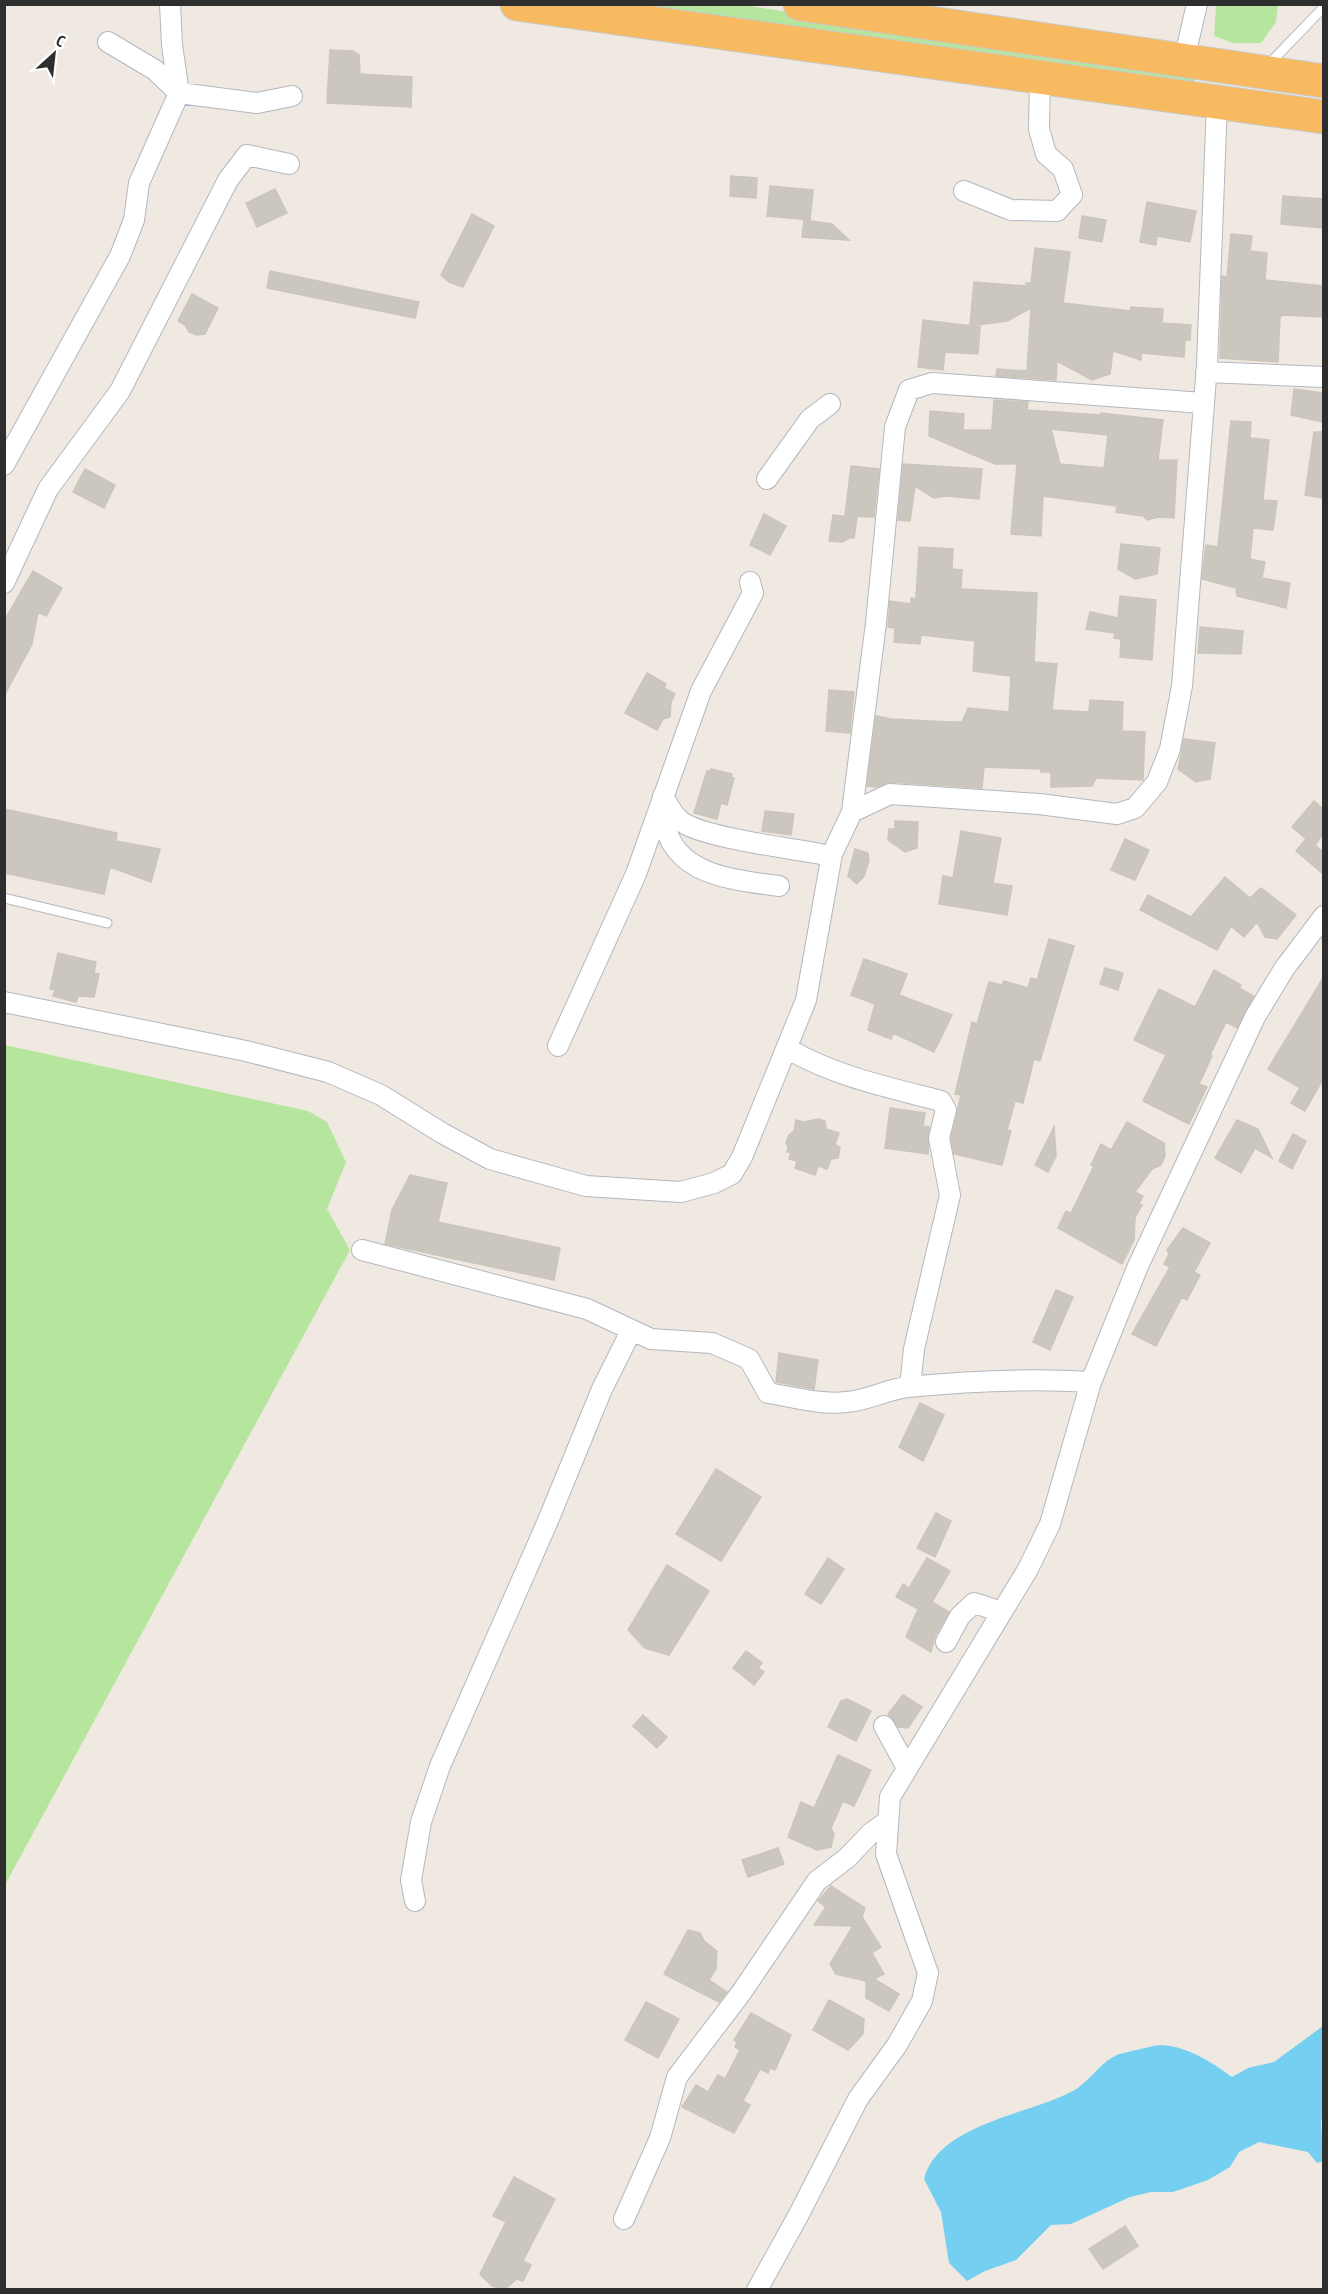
<svg xmlns="http://www.w3.org/2000/svg" width="1328" height="2294" viewBox="0 0 1328 2294" font-family="'PT Sans Narrow',sans-serif">
  <style>
    .green { fill: #b6e59e }
    .water { fill: #75cff0 }
    .building { fill: #cbc7bf; stroke: #cbc5ba; stroke-width: 1.5; fill-rule: evenodd }
    .lines { fill: none; stroke-linecap: round; stroke-linejoin: round }
    .service-casing { stroke: #b4b7c1; stroke-width: 11 }
    .minor-casing { stroke: #b4b7c1; stroke-width: 22 }
    .trunk-casing { stroke: #c9c9c9; stroke-width: 35 }
    .service { stroke: #fff; stroke-width: 9 }
    .minor { stroke: #fff; stroke-width: 20 }
    .trunk { stroke: #f8ba60; stroke-width: 33 }
  </style>
  <rect width="100%" height="100%" fill="#efe9e1"/>
  <!-- green -->
  <path class="green" d="M 633,5 L 742,5 L 1195,72 L 1194,87 Z
    M 1216,5 L 1278,5 L 1276,22 L 1261,43 L 1233,43 L 1214,36 Z
    M 5,1045 L 308,1111 L 327,1122 L 346,1162 L 327,1209 L 350,1250 L 5,1885 Z"/>
  <!-- water -->
  <path class="water" d="M 1323,2026 L 1324,2118 L 1321,2120 L 1323,2161 L 1317,2163 L 1308,2152 L 1259,2142 L 1239,2152 L 1230,2167 L 1208,2180 L 1173,2192 L 1151,2192 L 1130,2197 L 1071,2224 L 1051,2225 L 1016,2260 L 985,2271 L 967,2281 L 949,2263 L 941,2212 L 924,2179 C 938,2125 1026,2115 1071,2092 C 1089,2083 1099,2063 1117,2055 C 1122,2053 1146,2048 1153,2046 C 1179,2041 1212,2062 1232,2077 L 1248,2068 L 1274,2062 Z"/>
  <!-- building -->
  <path class="building" d="M 330,50 L 353,51 L 359,55 L 360,74 L 412,77 L 411,107 L 327,103 Z
    M 731,176 L 757,178 L 756,198 L 730,196 Z
    M 770,186 L 813,190 L 810,220 L 767,216 Z
    M 275,189 L 287,213 L 257,227 L 246,203 Z
    M 1283,196 L 1323,199 L 1323,228 L 1281,224 Z
    M 1147,202 L 1196,211 L 1190,242 L 1157,236 L 1156,245 L 1140,242 Z
    M 472,214 L 494,226 L 463,287 L 449,282 L 441,275 Z
    M 1082,216 L 1106,220 L 1102,242 L 1079,238 Z
    M 804,220 L 832,224 L 849,240 L 802,237 Z
    M 1231,234 L 1252,236 L 1250,251 L 1267,253 L 1265,280 L 1323,286 L 1323,317 L 1283,315 L 1280,317 L 1278,362 L 1220,358 L 1222,276 L 1227,277 Z
    M 1035,248 L 1070,252 L 1063,303 L 1131,311 L 1131,307 L 1163,309 L 1162,323 L 1191,325 L 1190,340 L 1185,340 L 1184,357 L 1141,353 L 1141,360 L 1113,351 L 1110,374 L 1092,380 L 1057,361 L 1056,380 L 996,376 L 997,369 L 1027,371 L 1031,308 L 1007,321 L 970,326 L 974,282 L 1026,286 L 1026,283 L 1031,283 Z
    M 270,271 L 419,302 L 415,318 L 267,288 Z
    M 192,294 L 218,308 L 205,334 L 197,335 L 189,332 L 185,325 L 178,321 Z
    M 923,320 L 980,327 L 978,354 L 945,352 L 943,370 L 918,367 Z
    M 1294,389 L 1323,393 L 1323,422 L 1291,415 Z
    M 994,400 L 1028,402 L 1027,410 L 1101,415 L 1101,413 L 1163,420 L 1158,460 L 1177,460 L 1174,518 L 1158,517 L 1147,520 L 1143,516 L 1116,512 L 1117,506 L 1043,496 L 1041,536 L 1011,534 L 1017,464 L 995,464 L 929,436 L 930,411 L 964,414 L 963,430 L 992,430 ZM 1051,429 L 1108,435 L 1104,468 L 1060,464 Z
    M 1231,421 L 1251,422 L 1250,438 L 1269,440 L 1263,500 L 1277,501 L 1273,530 L 1253,528 L 1250,559 L 1265,562 L 1262,578 L 1290,583 L 1286,608 L 1237,596 L 1236,588 L 1202,579 L 1206,545 L 1218,547 Z
    M 1314,432 L 1323,432 L 1323,498 L 1305,495 Z
    M 903,464 L 982,469 L 979,499 L 945,496 L 934,498 L 915,486 L 910,521 L 898,520 Z
    M 851,466 L 879,469 L 874,517 L 845,516 Z
    M 85,469 L 115,485 L 104,508 L 73,492 Z
    M 764,514 L 786,526 L 770,555 L 750,545 Z
    M 833,515 L 857,518 L 854,538 L 849,538 L 842,542 L 829,541 Z
    M 1121,544 L 1160,548 L 1157,574 L 1135,579 L 1118,569 Z
    M 919,547 L 953,549 L 952,569 L 962,570 L 961,589 L 1037,593 L 1034,662 L 1057,664 L 1052,710 L 1089,712 L 1090,700 L 1123,702 L 1122,731 L 1145,732 L 1143,780 L 1096,778 L 1092,786 L 1051,787 L 1051,772 L 1041,772 L 1041,769 L 984,767 L 982,788 L 891,782 L 876,787 L 867,786 L 876,716 L 891,719 L 950,722 L 962,722 L 968,708 L 1009,712 L 1011,676 L 973,671 L 975,641 L 921,635 L 920,644 L 894,642 L 895,628 L 888,627 L 890,601 L 911,604 L 911,598 L 916,599 Z
    M 33,571 L 62,588 L 46,616 L 38,612 L 32,644 L 4,696 L 4,621 Z
    M 1120,596 L 1156,600 L 1152,660 L 1120,657 L 1121,639 L 1114,638 L 1115,633 L 1086,629 L 1090,612 L 1118,618 Z
    M 1200,627 L 1243,631 L 1241,654 L 1198,653 Z
    M 647,673 L 666,684 L 664,688 L 675,694 L 671,702 L 670,717 L 663,719 L 657,730 L 625,713 Z
    M 829,690 L 854,692 L 850,733 L 826,731 Z
    M 1184,739 L 1215,743 L 1210,779 L 1196,782 L 1178,769 Z
    M 711,769 L 732,774 L 731,777 L 734,778 L 727,805 L 721,803 L 717,819 L 694,813 L 707,771 L 710,772 Z
    M 1314,801 L 1323,809 L 1323,834 L 1315,845 L 1323,852 L 1323,874 L 1296,851 L 1306,839 L 1292,827 Z
    M 4,809 L 117,833 L 116,841 L 160,849 L 151,882 L 110,867 L 104,894 L 4,873 Z
    M 765,811 L 794,814 L 791,835 L 762,831 Z
    M 895,821 L 918,822 L 917,848 L 905,852 L 888,840 L 889,829 L 895,829 Z
    M 961,831 L 1001,838 L 993,883 L 1012,886 L 1007,915 L 939,904 L 943,876 L 953,878 Z
    M 1125,839 L 1149,850 L 1135,880 L 1111,870 Z
    M 855,849 L 868,853 L 869,861 L 864,876 L 857,884 L 848,876 Z
    M 1225,877 L 1250,898 L 1261,888 L 1296,915 L 1277,939 L 1265,937 L 1257,922 L 1244,937 L 1231,926 L 1217,950 L 1140,910 L 1148,895 L 1191,917 Z
    M 1049,939 L 1074,946 L 1040,1061 L 1034,1059 L 1023,1103 L 1015,1101 L 1007,1130 L 1011,1131 L 1002,1165 L 954,1154 L 951,1138 L 961,1095 L 955,1094 L 972,1022 L 977,1024 L 989,982 L 1002,985 L 1004,981 L 1028,988 L 1031,978 L 1037,980 Z
    M 58,953 L 96,962 L 94,973 L 99,974 L 94,997 L 78,996 L 76,1002 L 53,996 L 55,990 L 50,989 Z
    M 864,959 L 907,974 L 899,995 L 952,1015 L 934,1052 L 893,1033 L 891,1039 L 868,1030 L 875,1004 L 851,995 Z
    M 1105,968 L 1123,973 L 1118,990 L 1100,984 Z
    M 1214,970 L 1241,985 L 1239,988 L 1254,996 L 1237,1028 L 1226,1022 L 1210,1055 L 1212,1056 L 1199,1084 L 1207,1087 L 1189,1124 L 1143,1101 L 1166,1055 L 1134,1040 L 1159,989 L 1195,1007 Z
    M 1323,978 L 1323,1079 L 1305,1111 L 1291,1103 L 1300,1088 L 1268,1069 Z
    M 890,1108 L 925,1113 L 923,1126 L 929,1127 L 928,1154 L 885,1148 Z
    M 818,1119 L 825,1121 L 826,1129 L 839,1133 L 835,1144 L 840,1148 L 838,1158 L 831,1159 L 827,1169 L 818,1166 L 815,1175 L 795,1168 L 797,1161 L 789,1159 L 791,1153 L 787,1152 L 788,1146 L 786,1143 L 789,1135 L 794,1131 L 796,1120 L 804,1122 Z
    M 1237,1120 L 1258,1129 L 1272,1158 L 1255,1148 L 1241,1173 L 1215,1158 Z
    M 1127,1122 L 1164,1143 L 1165,1156 L 1161,1165 L 1152,1169 L 1135,1192 L 1143,1196 L 1139,1204 L 1142,1205 L 1135,1218 L 1134,1240 L 1122,1264 L 1058,1228 L 1066,1211 L 1071,1213 L 1094,1166 L 1091,1165 L 1101,1144 L 1111,1150 Z
    M 1054,1127 L 1056,1156 L 1048,1172 L 1035,1165 Z
    M 1293,1134 L 1306,1141 L 1292,1169 L 1279,1161 Z
    M 410,1175 L 447,1183 L 438,1222 L 560,1248 L 554,1280 L 385,1244 L 392,1210 Z
    M 1183,1228 L 1210,1243 L 1194,1272 L 1200,1275 L 1187,1300 L 1182,1297 L 1156,1346 L 1132,1334 L 1170,1267 L 1164,1264 L 1169,1254 L 1167,1250 Z
    M 1056,1290 L 1073,1297 L 1050,1350 L 1033,1342 Z
    M 779,1353 L 818,1360 L 814,1389 L 776,1382 Z
    M 920,1403 L 944,1415 L 923,1461 L 899,1447 Z
    M 716,1469 L 761,1497 L 721,1561 L 676,1534 Z
    M 936,1513 L 951,1521 L 935,1557 L 917,1548 Z
    M 828,1558 L 844,1569 L 821,1604 L 805,1594 Z
    M 927,1558 L 950,1571 L 932,1602 L 949,1612 L 935,1636 L 931,1652 L 906,1637 L 918,1609 L 896,1597 L 903,1584 L 909,1588 Z
    M 667,1565 L 709,1591 L 669,1655 L 645,1648 L 628,1630 Z
    M 746,1651 L 762,1663 L 758,1668 L 764,1672 L 754,1685 L 733,1668 Z
    M 903,1695 L 922,1707 L 908,1728 L 898,1727 L 888,1714 Z
    M 847,1699 L 871,1711 L 856,1741 L 828,1727 L 841,1701 Z
    M 643,1715 L 667,1737 L 657,1748 L 633,1726 Z
    M 838,1755 L 871,1770 L 854,1806 L 843,1801 L 831,1828 L 834,1834 L 831,1847 L 817,1850 L 788,1837 L 801,1802 L 814,1808 Z
    M 778,1848 L 784,1864 L 748,1877 L 742,1860 Z
    M 831,1886 L 865,1908 L 862,1917 L 881,1947 L 872,1953 L 884,1974 L 874,1979 L 899,1994 L 889,2011 L 866,1998 L 866,1981 L 836,1974 L 830,1964 L 853,1926 L 814,1925 L 826,1907 L 818,1901 Z
    M 688,1930 L 700,1933 L 704,1941 L 717,1951 L 716,1969 L 709,1980 L 727,1992 L 719,2002 L 664,1974 Z
    M 829,2000 L 864,2019 L 863,2034 L 848,2050 L 813,2030 Z
    M 646,2002 L 679,2019 L 658,2058 L 625,2040 Z
    M 751,2013 L 791,2035 L 775,2070 L 770,2068 L 768,2073 L 760,2069 L 743,2101 L 750,2105 L 734,2133 L 682,2107 L 696,2085 L 708,2092 L 718,2075 L 725,2079 L 740,2050 L 735,2047 L 737,2042 L 734,2040 Z
    M 514,2177 L 555,2199 L 527,2253 L 523,2261 L 531,2265 L 523,2281 L 517,2279 L 505,2289 L 492,2286 L 480,2274 L 506,2222 L 493,2216 Z
    M 1125,2226 L 1138,2246 L 1103,2269 L 1089,2249 Z"/>
  <g class="lines">
    <defs>
      <path id="service" d="M 1267,66 L 1324,7
        M 4,898 L 107,923"/>
      <path id="minor" d="M 108,42 L 155,70 L 179,93 L 257,103 L 292,96
        M 1184,60 L 1197,4
        M 964,191 L 1011,210 L 1057,211 L 1072,195 L 1063,169 L 1046,154 L 1039,129 L 1040,77
        M 1206,372 L 1324,377
        M 4,465 L 120,256 L 134,220 L 139,183 L 179,93 L 172,45 L 170,4
        M 767,479 L 810,419 L 830,404
        M 4,583 L 48,489 L 120,391 L 228,180 L 247,155 L 289,164
        M 663,796 C 668,805 673,816 682,822 C 705,838 790,848 821,854
        M 663,805 C 663,874 726,879 779,886
        M 852,812 L 890,794 L 1039,804 L 1117,814 L 1135,808 L 1157,782 L 1170,749 L 1182,686 L 1207,365 L 1217,102
        M 4,1002 L 246,1051 L 328,1072 L 381,1095 L 442,1133 L 490,1159 L 586,1186 L 681,1192 L 714,1183 L 732,1174 L 742,1157 L 806,1000 L 832,854 L 852,812 L 876,623 L 895,427 L 909,390 L 932,383 L 1203,403
        M 558,1046 L 636,874 L 701,691 L 753,593 L 750,582
        M 788,1049 C 837,1077 887,1087 941,1101 L 946,1110 L 939,1138 L 950,1195 L 914,1349 L 910,1387
        M 362,1250 L 587,1309 L 651,1339 L 712,1343 L 749,1359 L 768,1393 C 793,1397 820,1405 846,1402 C 867,1401 887,1389 908,1387 C 969,1381 1030,1378 1091,1382
        M 946,1642 L 960,1616 L 974,1603 L 1002,1612
        M 884,1726 L 907,1768
        M 415,1901 L 411,1880 L 421,1822 L 440,1766 L 547,1523 L 602,1389 L 631,1331
        M 624,2219 L 660,2138 L 677,2077 L 741,1993 L 817,1881 L 847,1858 L 871,1833 L 888,1821
        M 757,2290 L 798,2216 L 858,2099 L 897,2045 L 922,2001 L 928,1973 L 886,1854 L 890,1797 L 1028,1569 L 1050,1524 L 1091,1382 L 1138,1266 L 1255,1017 L 1284,969 L 1324,916"/>
      <path id="trunk" d="M 517,4 L 1324,117
        M 800,4 L 1324,81"/>
    </defs>
    <!-- service casing -->
    <use href="#service" class="service-casing"/>
    <!-- minor casing -->
    <use href="#minor" class="minor-casing"/>
    <!-- trunk casing -->
    <use href="#trunk" class="trunk-casing"/>
    <!-- service -->
    <use href="#service" class="service"/>
    <!-- minor -->
    <use href="#minor" class="minor"/>
    <!-- trunk -->
    <use href="#trunk" class="trunk"/>
  </g>
  <!-- border -->
  <rect width="1328" height="2294" fill="none" stroke="#2e2e2e" stroke-width="12"/>
  <!-- north arrow -->
  <g transform="translate(54 54) rotate(27)" stroke="#ffffff" stroke-width="4.5" paint-order="stroke">
  <path d="M0-4.5L10 22L0 15L-10 22Z" fill="#2e2e2e"/>
  <text y="-9" font-size="16" font-weight="bold" text-anchor="middle" fill="#2e2e2e">С</text>
  </g>
</svg>
